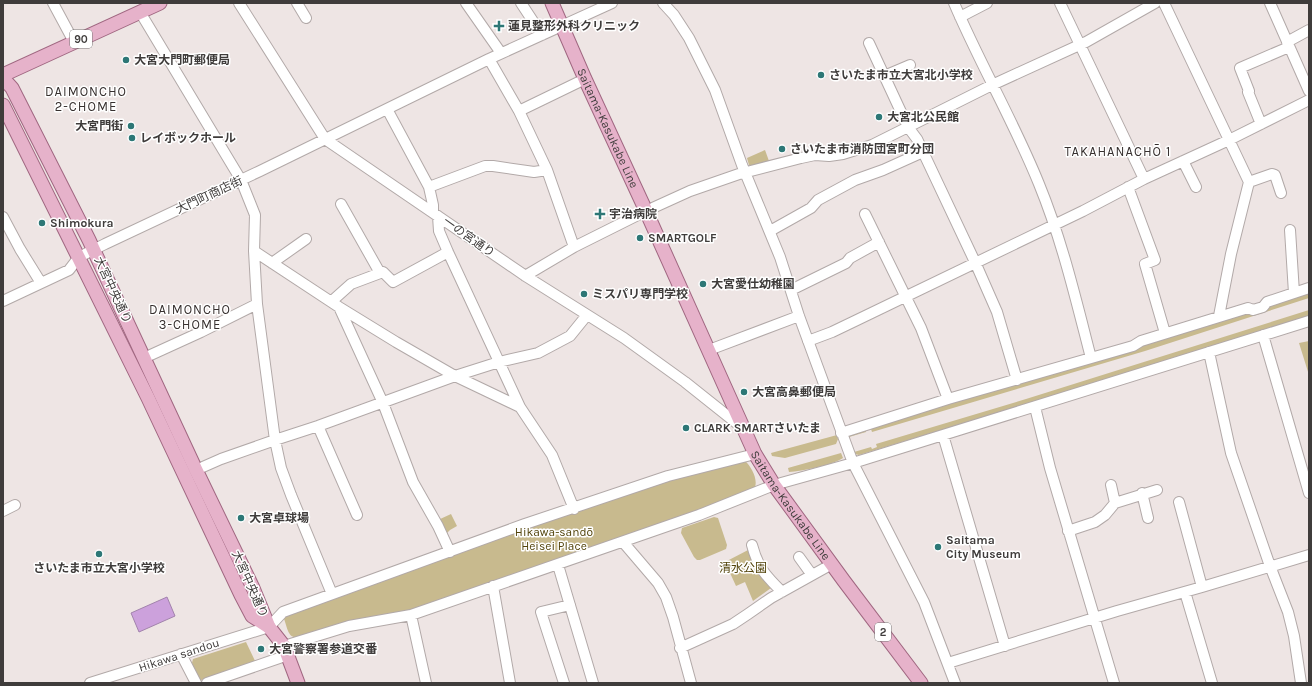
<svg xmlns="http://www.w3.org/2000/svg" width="1312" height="686" viewBox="0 0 1312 686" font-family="Karla,'Noto Sans JP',sans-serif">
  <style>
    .green { fill: #c8ba8e }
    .water { fill: #cca1dc; stroke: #a283ac }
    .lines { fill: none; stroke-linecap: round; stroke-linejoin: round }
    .minor-casing { stroke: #b2a9a8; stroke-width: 12 }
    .major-casing { stroke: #a06781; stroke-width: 15 }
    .minor { stroke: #fff; stroke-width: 10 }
    .major { stroke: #e6b2ca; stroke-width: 13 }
    .poi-dot { fill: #2d7776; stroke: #fff; stroke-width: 1.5 }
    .labels { text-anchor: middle; stroke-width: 3; stroke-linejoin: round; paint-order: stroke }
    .shield { fill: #fff; stroke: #797676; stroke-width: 1 }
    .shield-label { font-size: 11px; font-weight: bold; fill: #3f3c3b }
    .poi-label { font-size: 12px; font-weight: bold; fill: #3f3c3b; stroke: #fff; text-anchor: start }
    .street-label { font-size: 12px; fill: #3f3c3b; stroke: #fff }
    .park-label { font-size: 12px; fill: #52430a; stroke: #fff }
    .neighbourhood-label { font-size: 13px; letter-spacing: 1px; fill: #37302f; stroke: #fff }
  </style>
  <rect width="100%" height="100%" fill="#eee5e4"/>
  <!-- green -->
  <path class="green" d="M 765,150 L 769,161 L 754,167 L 749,165 L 747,158 Z
    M 1309,291 L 1309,298 L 1145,351 L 872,432 L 871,429 L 866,430 L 866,432 L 849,437 L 849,434 Z
    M 1309,310 L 1309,316 L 1027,404 L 859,455 L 855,454 L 854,452 L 871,447 L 872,449 L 877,447 L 876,444 L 1026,399 Z
    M 1309,341 L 1309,375 L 1299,343 Z
    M 837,435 L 838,439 L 836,444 L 785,458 L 772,456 L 771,453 Z
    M 841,453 L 843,458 C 833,465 802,471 789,472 L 788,468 Z
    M 745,461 C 751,466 758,479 755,487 L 732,499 L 426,605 L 396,614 L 353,620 L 296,637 C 288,638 287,626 284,619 L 287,614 L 634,490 Z
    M 451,514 L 457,526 L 450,530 L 446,534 L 438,520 Z
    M 714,517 L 718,518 L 727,545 L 726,549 L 700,560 L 697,560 L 694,557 L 681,533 L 682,528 Z
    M 750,549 L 771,588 L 753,601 L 745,582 L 736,586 L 725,562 Z
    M 246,642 L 256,663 L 198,681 L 192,663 L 193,659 Z"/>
  <!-- water -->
  <path class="water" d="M 167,597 L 175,616 L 139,632 L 131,613 Z"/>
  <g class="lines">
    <defs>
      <path id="minor" d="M 53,3 L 74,42
        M 239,3 L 325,139 L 527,277 L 624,338 L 685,382 L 744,429
        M 297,3 L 306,18
        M 466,3 L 501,53
        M 521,3 L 542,35
        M 663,3 L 674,15 L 689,38 L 715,90 L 742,165 L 780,257 L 799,316 L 853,463 L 924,602 L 955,683
        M 954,3 C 980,64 1014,122 1039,184 C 1062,240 1076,300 1091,358
        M 1060,3 L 1144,179
        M 1164,3 L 1249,182 L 1231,254 L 1219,316
        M 1270,3 L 1309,91
        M 140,12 L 241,180 L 255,215 L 254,251 L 257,304 L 275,440 L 281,468 L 291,495 L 332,594
        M 960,17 L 987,3
        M 1287,42 L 1309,30
        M 869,43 L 908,127 L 917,139 L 975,262 L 997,312 L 1017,380
        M 489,59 L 519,111 L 547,170 L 574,247
        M 884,76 L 910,65
        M 387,109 L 429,187 L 433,205 L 433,212
        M 519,111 L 585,79
        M 1261,124 L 1248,92 L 1249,91 L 1240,68 L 1289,47
        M 1183,161 L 1196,187
        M 1249,182 L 1272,174 L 1275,175 L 1281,193
        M 429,187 L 485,166 L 493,166 L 534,172 L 547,170
        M 1128,187 L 1155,260 L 1145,264 L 1165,333
        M 341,204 L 380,273
        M 865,214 L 921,328 L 948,399
        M 438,216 L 439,231 L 448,252 L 520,407
        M 3,217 L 20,249 L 41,283
        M 1290,230 L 1294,293
        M 770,231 L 811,208 L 818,200 L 855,180 L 883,170 L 923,152
        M 254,251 L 339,307 L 396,342 L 455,376 L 520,407 L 552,455 L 574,509
        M 272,263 L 306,239
        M 525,276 L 574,247 L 646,211 L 690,191 L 739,174 L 801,158 L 815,155 L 829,156 L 843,154 L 872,145 L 992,85 L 1086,42 L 1155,3
        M 791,290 L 846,263 L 850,258 L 879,242
        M 3,301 L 69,270 L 79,257 L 105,244 L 260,171 L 489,59 L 612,3
        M 332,301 L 351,284 L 383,272 L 393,282 L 448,252
        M 339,307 L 383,403 L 413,482 L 438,526 L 450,552
        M 1263,335 L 1309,493
        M 808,341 L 832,332 L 857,320 L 1083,211 L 1144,179 L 1229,140 L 1309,100
        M 709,350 L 799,316
        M 1209,352 L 1231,453 L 1270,566 L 1288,612 L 1294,636 L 1301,683
        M 144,358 L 201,332 L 257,304
        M 1035,407 L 1050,468 L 1114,683
        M 318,426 L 357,515
        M 841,433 L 948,399 L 1133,346 L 1141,341 L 1248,308 L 1253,310 L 1263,307 L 1267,302 L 1309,288
        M 943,435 L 1005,646
        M 196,470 L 221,459 L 275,440 L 318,426 L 455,376 L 499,362 L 538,353 L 570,336 L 587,315
        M 1111,485 L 1115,503
        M 1142,493 L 1148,518
        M 1179,502 L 1202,587
        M 3,511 L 15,505
        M 1068,531 L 1095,522 L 1105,515 L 1115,503 L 1157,490
        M 623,542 L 658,583 L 666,597 L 673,617 L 691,683
        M 752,545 C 758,568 766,576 782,592
        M 799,557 L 812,575
        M 558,565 L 593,683
        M 493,586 L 510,683
        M 1185,592 L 1212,683
        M 411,615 L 426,683
        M 284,646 L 349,626 L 411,615 L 699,515 L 774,485 L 853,463 L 1309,321
        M 680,648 L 733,624 L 748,614 L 771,598 L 832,564
        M 181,654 L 196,683
        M 948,663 L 1117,611 L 1202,587 L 1309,555
        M 90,683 L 269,627 L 283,612 L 525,524 L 668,476 L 755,454
        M 207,683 L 288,655
        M 564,683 L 541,612 L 570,605"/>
      <g id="major">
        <path id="s1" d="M 552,3 L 585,79 L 646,211 L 755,454 L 774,485 L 844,581 L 921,683"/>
        <path d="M 3,75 L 160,3"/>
        <path d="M 3,78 L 12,88 L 89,240 L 196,470 L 253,588 L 269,627"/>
        <path d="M 3,105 L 148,398 L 241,595 L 252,616 L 269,627 L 284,646 L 298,683"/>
      </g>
    </defs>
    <!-- minor casing -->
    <use href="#minor" class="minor-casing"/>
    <!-- major casing -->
    <use href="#major" class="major-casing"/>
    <!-- minor -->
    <use href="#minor" class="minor"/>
    <!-- major -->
    <use href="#major" class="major"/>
  </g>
  <!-- markers -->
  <g class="poi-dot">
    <path d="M497 20h4v4h4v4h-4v4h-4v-4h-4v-4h4z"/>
    <circle cx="126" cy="60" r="4"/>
    <circle cx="821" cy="75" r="4"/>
    <circle cx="879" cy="117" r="4"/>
    <circle cx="131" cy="126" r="4"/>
    <circle cx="132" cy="138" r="4"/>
    <circle cx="782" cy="149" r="4"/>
    <path d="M598 208h4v4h4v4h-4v4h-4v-4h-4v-4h4z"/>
    <circle cx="42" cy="223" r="4"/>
    <circle cx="640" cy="238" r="4"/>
    <circle cx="703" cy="284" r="4"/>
    <circle cx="584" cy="294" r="4"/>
    <circle cx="744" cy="392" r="4"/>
    <circle cx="686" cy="428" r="4"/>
    <circle cx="241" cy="518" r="4"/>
    <circle cx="938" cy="547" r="4"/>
    <circle cx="99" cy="554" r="4"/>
    <circle cx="261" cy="649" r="4"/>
  </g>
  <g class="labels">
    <!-- shield labels -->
    <g class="shield">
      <rect x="70" y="30" width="22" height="18" rx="3"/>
      <rect x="875" y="623" width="16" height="18" rx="3"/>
    </g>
    <g class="shield-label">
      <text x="81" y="43">90</text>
      <text x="883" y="636">2</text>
    </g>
    <!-- poi labels -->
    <g class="poi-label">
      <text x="508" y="30">蓮見整形外科クリニック</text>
      <text x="134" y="64">大宮大門町郵便局</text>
      <text x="829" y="79">さいたま市立大宮北小学校</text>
      <text x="887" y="121">大宮北公民館</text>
      <text x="123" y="130" text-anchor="end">大宮門街</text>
      <text x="140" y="142">レイボックホール</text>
      <text x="790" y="153">さいたま市消防団宮町分団</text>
      <text x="609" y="218">宇治病院</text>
      <text x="50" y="227">Shimokura</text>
      <text x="648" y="242">SMARTGOLF</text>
      <text x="711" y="288">大宮愛仕幼稚園</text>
      <text x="592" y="298">ミスパリ専門学校</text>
      <text x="752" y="396">大宮高鼻郵便局</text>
      <text x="694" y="432">CLARK SMARTさいたま</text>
      <text x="249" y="522">大宮卓球場</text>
      <text x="946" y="544">Saitama<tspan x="946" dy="14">City Museum</tspan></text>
      <text x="99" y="572" text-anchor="middle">さいたま市立大宮小学校</text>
      <text x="269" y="653">大宮警察署参道交番</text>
    </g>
    <!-- street labels -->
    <g class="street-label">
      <text dy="4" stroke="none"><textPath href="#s1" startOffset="137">Saitama-Kasukabe Line</textPath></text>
      <text transform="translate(209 195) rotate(-25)" y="4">大門町商店街</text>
      <text transform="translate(469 237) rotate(35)" y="4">一の宮通り</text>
      <text transform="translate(113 290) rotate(65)" y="4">大宮中央通り</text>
      <text dy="4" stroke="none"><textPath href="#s1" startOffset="557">Saitama-Kasukabe Line</textPath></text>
      <text transform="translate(250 584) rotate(66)" y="4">大宮中央通り</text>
      <text transform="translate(179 655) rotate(-18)" y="4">Hikawa sandou</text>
    </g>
    <!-- park labels -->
    <g class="park-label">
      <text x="554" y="536">Hikawa-sandō<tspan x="554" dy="14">Heisei Place</tspan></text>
      <text x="743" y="572">清水公園</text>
    </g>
    <!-- neighbourhood labels -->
    <g class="neighbourhood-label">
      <text x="86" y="96">DAIMONCHO<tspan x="86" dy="15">2-CHOME</tspan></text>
      <text x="1118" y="156">TAKAHANACHŌ 1</text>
      <text x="190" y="314">DAIMONCHO<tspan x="190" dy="15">3-CHOME</tspan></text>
    </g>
  </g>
  <!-- border -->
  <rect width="1312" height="686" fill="none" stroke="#3f3c3b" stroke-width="8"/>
</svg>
